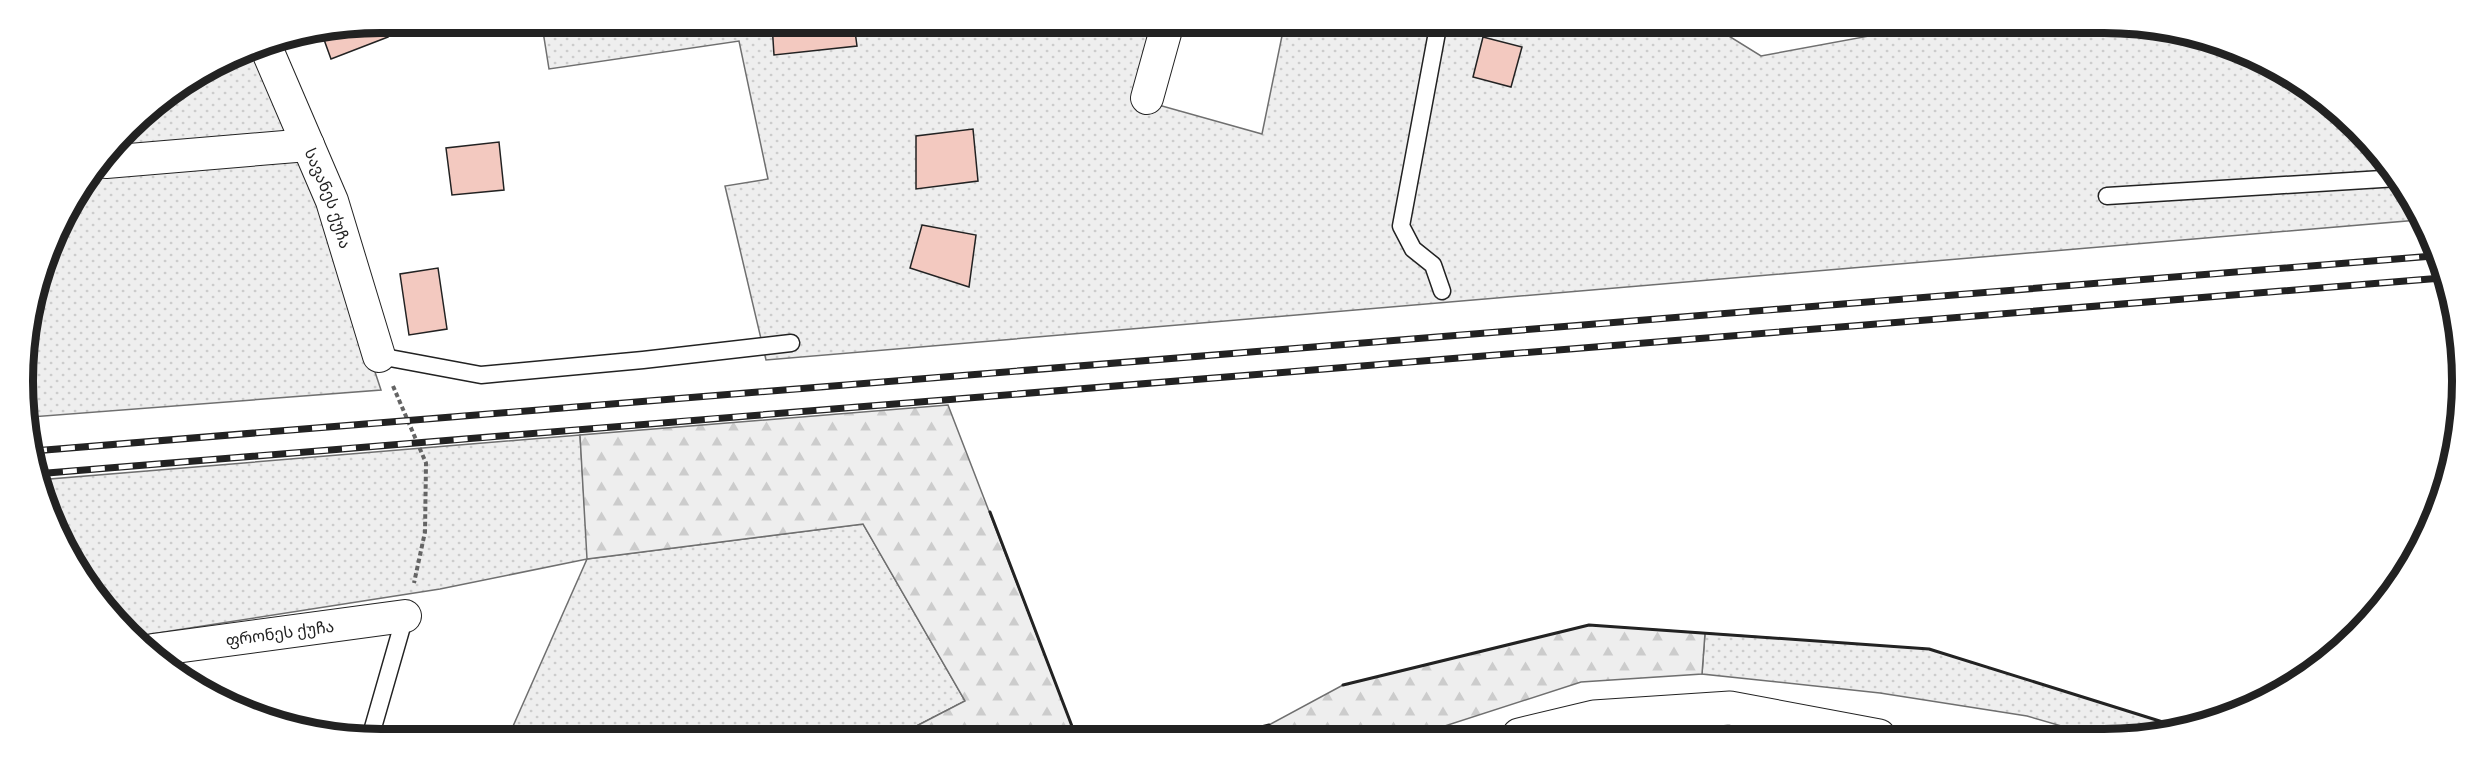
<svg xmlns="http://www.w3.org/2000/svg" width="2485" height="762" viewBox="0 0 2485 762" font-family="Roboto,'Noto Sans Georgian',sans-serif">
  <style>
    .green { fill: url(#green-dots); stroke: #6f6f6f; stroke-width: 1.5 }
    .forest { fill: url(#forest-firs); stroke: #6f6f6f; stroke-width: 1.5 }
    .building { fill: #f3c9c0; stroke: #222; stroke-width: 1.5 }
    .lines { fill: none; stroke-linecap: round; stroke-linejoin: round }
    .service-casing { stroke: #222; stroke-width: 19 }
    .minor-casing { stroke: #222; stroke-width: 34 }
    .secondary-casing { stroke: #222; stroke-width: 35 }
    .path { stroke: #646464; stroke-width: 4; stroke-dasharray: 4.5 3; stroke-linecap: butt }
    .service { stroke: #fff; stroke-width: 16 }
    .minor { stroke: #fff; stroke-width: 32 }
    .secondary { stroke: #fff; stroke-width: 33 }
    .rail-casing { stroke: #222; stroke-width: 7 }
    .rail { stroke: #fff; stroke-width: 4.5; stroke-dasharray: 14; stroke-linecap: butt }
    .wall { stroke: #222; stroke-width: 3 }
    .labels { text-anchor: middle; stroke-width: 4.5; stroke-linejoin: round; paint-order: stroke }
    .street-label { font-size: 16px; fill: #222; stroke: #fff }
    .rim { fill: none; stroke: #222; stroke-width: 8 }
  </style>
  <defs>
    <pattern id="green-dots" width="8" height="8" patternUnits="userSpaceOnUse" patternTransform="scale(1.5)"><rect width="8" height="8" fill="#eee"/><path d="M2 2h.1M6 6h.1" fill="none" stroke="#ccc" stroke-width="1.8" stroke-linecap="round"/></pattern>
    <pattern id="forest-firs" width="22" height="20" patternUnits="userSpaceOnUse" patternTransform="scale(1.5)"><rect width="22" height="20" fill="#eee"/><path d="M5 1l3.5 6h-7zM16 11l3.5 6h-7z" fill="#ccc"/></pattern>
  </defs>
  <rect width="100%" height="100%" fill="#fff"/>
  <!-- green -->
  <path class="green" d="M 551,23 L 1156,26 L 1137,99 L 1262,134 L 1284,26 L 1716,28 L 1761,56 L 1891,32 L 1890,28 L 2174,29 L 2303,83 L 2402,182 L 2418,220 L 766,360 L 725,186 L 768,179 L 739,41 L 549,69 L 542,25 Z
    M 256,47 L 295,133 L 116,149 L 144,112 L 244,50 Z
    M 303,154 L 381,390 L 31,417 L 26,335 L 60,222 L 98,172 Z
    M 580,435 L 588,559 L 863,524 L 965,701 L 901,734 L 510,733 L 587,559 L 440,589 L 138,636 L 83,580 L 38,480 Z
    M 1705,633 L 1929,649 L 2182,728 L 2150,736 L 2096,736 L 2027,716 L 1880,693 L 1702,674 Z"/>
  <!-- forest -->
  <path class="forest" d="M 948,405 L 1075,734 L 901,734 L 965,701 L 863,524 L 587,559 L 580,435 Z
    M 1589,625 L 1705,633 L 1702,674 L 1581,682 L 1417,735 L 1229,735 L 1269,725 L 1343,685 Z"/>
  <!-- building -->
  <path class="building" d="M 383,23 L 388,37 L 331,59 L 322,34 Z
    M 772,24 L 854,24 L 857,46 L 774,55 Z
    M 1483,37 L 1522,47 L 1511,87 L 1473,77 Z
    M 973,129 L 978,181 L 916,189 L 916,136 Z
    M 499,142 L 504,190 L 452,195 L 446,148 Z
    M 922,225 L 976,235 L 969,287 L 910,268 Z
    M 438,268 L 447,329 L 409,335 L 400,274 Z"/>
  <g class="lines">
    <defs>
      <path id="service" d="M 1438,27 L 1401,226 L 1413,249 L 1433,265 L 1442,291
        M 2107,196 L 2398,178
        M 379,356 L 481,375 L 643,360 L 791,343
        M 372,731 L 405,616"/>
      <g id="minor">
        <path id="s1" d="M 265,45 L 332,201 L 379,356"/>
        <path d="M 1147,98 L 1167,26"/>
        <path d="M 106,162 L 308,145"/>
        <path id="s2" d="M 153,650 L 405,616"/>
      </g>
      <path id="secondary" d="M 1519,735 L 1594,717 L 1730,708 L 1879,736"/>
    </defs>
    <!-- service casing -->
    <use href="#service" class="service-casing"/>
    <!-- minor casing -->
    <use href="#minor" class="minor-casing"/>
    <!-- secondary casing -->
    <use href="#secondary" class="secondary-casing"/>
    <!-- path -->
    <path class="path" d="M 393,386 L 426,463 L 425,532 L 414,583"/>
    <!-- service -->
    <use href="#service" class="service"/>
    <!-- minor -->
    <use href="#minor" class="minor"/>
    <!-- secondary -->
    <use href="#secondary" class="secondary"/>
    <defs>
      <path id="rail" d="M 33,451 L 2433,256
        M 35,474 L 2442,278"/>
    </defs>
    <!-- rail casing -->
    <use href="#rail" class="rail-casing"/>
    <!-- rail -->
    <use href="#rail" class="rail"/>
    <!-- wall -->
    <path class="wall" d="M 990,512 L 1075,734
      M 1343,685 L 1589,625 L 1929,649 L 2182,728
      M 1229,735 L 1269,725"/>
  </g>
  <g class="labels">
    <!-- street labels -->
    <g class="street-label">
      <text dy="6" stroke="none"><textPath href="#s1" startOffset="166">სავანეს ქუჩა</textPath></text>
      <text dy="6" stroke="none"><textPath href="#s2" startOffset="128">ფრონეს ქუჩა</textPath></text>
    </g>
  </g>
  <!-- crop -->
  <path d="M0 0H2485V762H0ZM381 33H2104A348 348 0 0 1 2452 381V381A348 348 0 0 1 2104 729H381A348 348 0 0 1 33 381V381A348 348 0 0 1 381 33Z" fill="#fff" fill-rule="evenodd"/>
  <path class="rim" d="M381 33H2104A348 348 0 0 1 2452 381V381A348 348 0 0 1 2104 729H381A348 348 0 0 1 33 381V381A348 348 0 0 1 381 33Z"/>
</svg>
